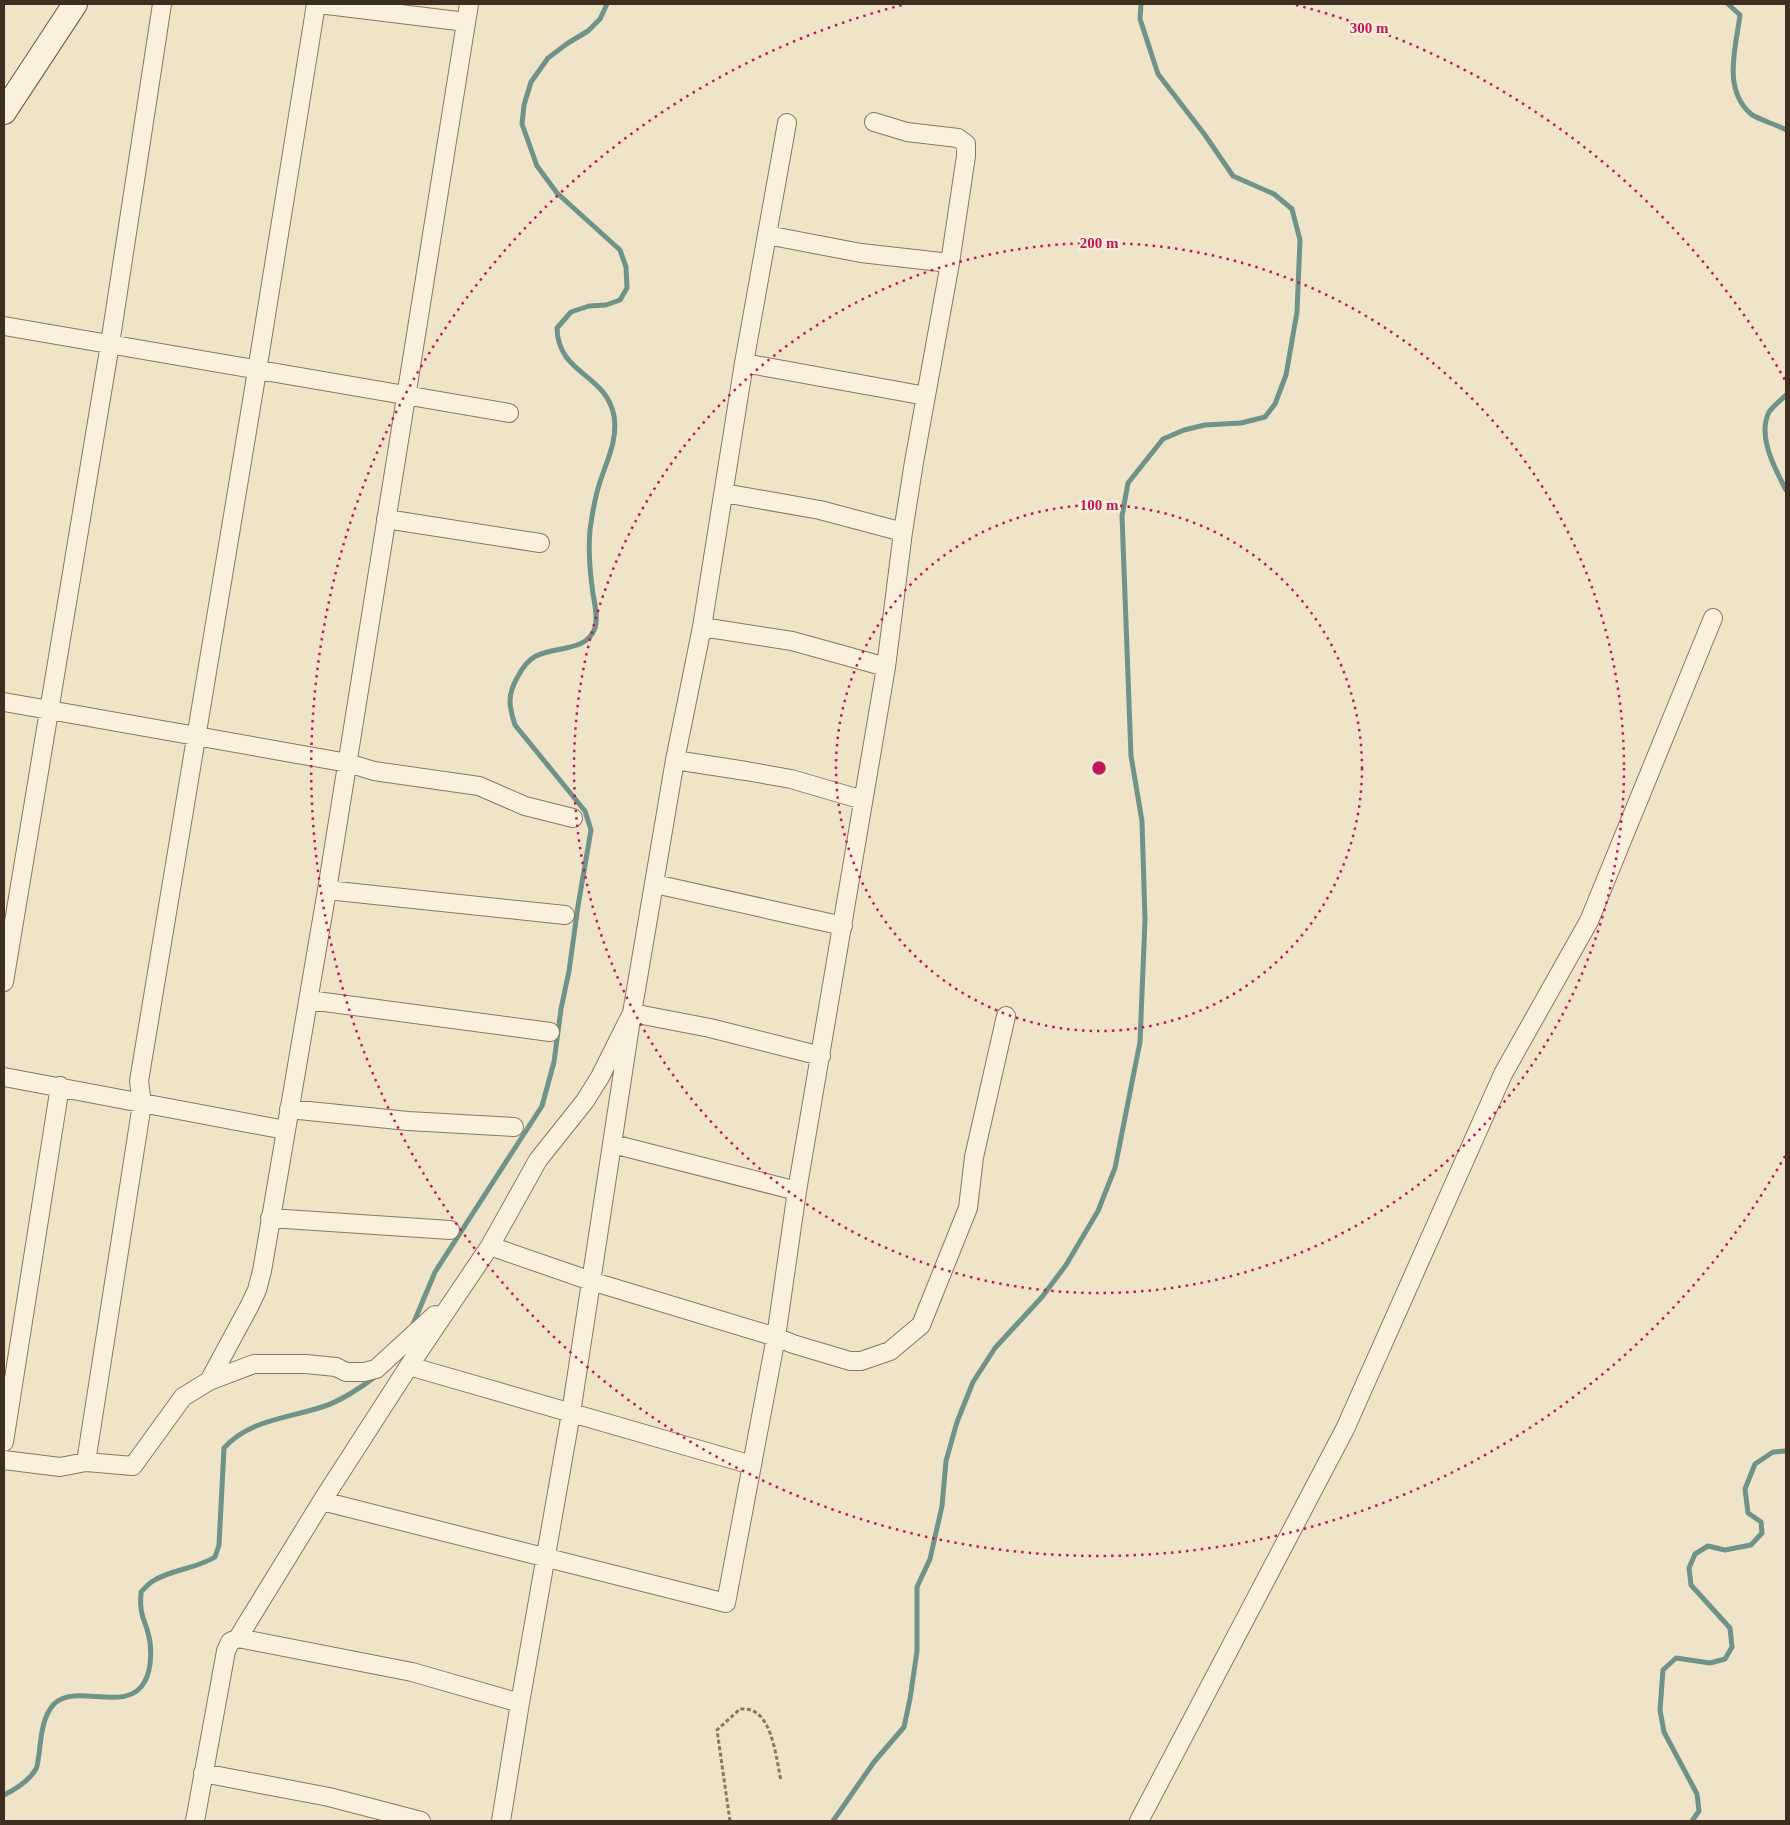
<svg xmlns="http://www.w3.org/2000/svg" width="1790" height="1825" viewBox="0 0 1790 1825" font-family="Georgia,serif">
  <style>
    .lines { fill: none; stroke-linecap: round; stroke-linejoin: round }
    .stream { stroke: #6f938a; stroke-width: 5 }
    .street-casing { stroke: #8d765c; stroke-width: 20 }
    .secondary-casing { stroke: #6f573f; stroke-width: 26 }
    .path { stroke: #8d765c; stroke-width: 3; stroke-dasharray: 4 2.5; stroke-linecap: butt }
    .street { stroke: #faf1dc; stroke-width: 18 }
    .secondary { stroke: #faf1dc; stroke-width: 24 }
    .ring { fill: none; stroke: #c2185b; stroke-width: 2.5; stroke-dasharray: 2.5 5 }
    .centre { fill: #c2185b; stroke: #f7eed8; stroke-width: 2.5 }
    .ring-label { font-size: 15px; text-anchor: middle; font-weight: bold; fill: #c2185b; stroke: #f7eed8; stroke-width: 5; stroke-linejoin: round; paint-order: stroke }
  </style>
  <rect width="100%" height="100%" fill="#f0e4c8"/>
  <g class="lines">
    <!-- stream -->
    <path class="stream" d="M 1728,4 L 1740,15 C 1736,47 1722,89 1751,114 C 1757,119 1778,125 1786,130
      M 1786,395 C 1781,400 1773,406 1769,412 C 1757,436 1775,469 1786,490
      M 411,1329 L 435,1272 L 542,1106 L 554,1062 L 561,1009 L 569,971 L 578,906 L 591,830 L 585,811 L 515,725 C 509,706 507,696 517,678 C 521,670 528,660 536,656 C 555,646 587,652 595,628 C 598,617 595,605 593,594 C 590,573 588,551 590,530 C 592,515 595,497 600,482 C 607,460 618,440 614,416 C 606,373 558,375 557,328 L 571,312 L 589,306 L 606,305 L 620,300 L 627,288 L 626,267 L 620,250 L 557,193 L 537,166 L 522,124 L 524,105 L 531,82 L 548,58 L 568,43 L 588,31 L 600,19 L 607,4
      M 4,1795 C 16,1789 29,1781 36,1769 C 38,1765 38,1759 39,1754 C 41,1738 42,1717 54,1704 C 76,1682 128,1715 145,1681 C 152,1668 152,1646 148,1633 C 146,1624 141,1616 141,1607 C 140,1602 141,1597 141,1592 C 145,1588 149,1583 153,1581 C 172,1569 196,1569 215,1557 L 219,1545 L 224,1448 C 249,1420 288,1418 322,1407 C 339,1402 362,1387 376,1376
      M 833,1821 L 874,1762 L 904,1727 L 910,1699 L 917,1651 L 917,1587 L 930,1559 L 942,1506 L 946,1461 L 957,1422 L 973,1382 L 995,1348 L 1042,1297 L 1066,1265 L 1098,1211 L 1115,1168 L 1140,1042 L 1145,920 L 1142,821 L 1131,756 L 1122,516 L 1128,483 L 1163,439 L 1184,430 L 1205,425 L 1241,423 L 1265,417 L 1275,404 L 1286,375 L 1297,312 L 1300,240 L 1292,209 L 1274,194 L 1233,176 L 1205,135 L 1158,74 L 1140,19 L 1141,4
      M 1692,1821 L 1699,1811 L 1697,1794 L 1664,1732 L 1660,1710 L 1663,1670 L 1676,1658 L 1710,1663 L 1725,1659 L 1732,1647 L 1730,1628 L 1691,1585 L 1689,1568 L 1695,1554 L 1708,1546 L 1725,1550 L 1751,1545 L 1762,1533 L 1761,1522 L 1748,1513 L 1745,1489 L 1755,1464 L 1773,1452 L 1786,1451"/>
    <defs>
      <path id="street" d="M 319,4 L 466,22
        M 767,235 L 861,253 L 950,263
        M 4,326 L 509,413
        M 744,363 L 926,396
        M 724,493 L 820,510 L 903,532
        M 386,519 L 540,543
        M 702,627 L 792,641 L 886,667
        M 4,702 L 348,763 L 374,771 L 479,786 L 525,806 L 573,818
        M 675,760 L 746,771 L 791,779 L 863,800
        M 655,884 L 843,926
        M 327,890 L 565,915
        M 4,982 L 110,344 L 162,4
        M 309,1000 L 550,1032
        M 4,1077 L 285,1130
        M 289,1109 L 408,1121 L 514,1127
        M 613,1144 L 797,1191
        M 270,1218 L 450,1230
        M 490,1246 L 591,1281 L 776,1337 L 793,1344 L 850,1361 L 861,1361 L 890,1351 L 921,1325 L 968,1208 L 974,1157 L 1006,1016
        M 409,1366 L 752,1465
        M 209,1381 L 254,1364 L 306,1364 L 336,1367 L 346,1372 L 364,1372 L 376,1369 L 435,1315
        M 4,1442 L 60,1086
        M 4,1460 L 60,1467 L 86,1462 L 142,1104 L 139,1081 L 257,371 L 316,4
        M 86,1462 L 133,1466 L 183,1397 L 209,1381 L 250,1305 L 257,1290 L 262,1271 L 327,890 L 469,4
        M 322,1501 L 409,1366 L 490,1246 L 538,1160 L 585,1101 L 600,1077 L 632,1013 L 710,1028 L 821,1056
        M 238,1638 L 322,1501 L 726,1603 L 776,1337 L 797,1191 L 886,667 L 903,532 L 914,462 L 950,263 L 966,156 L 966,144 L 958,138 L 907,132 L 874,122
        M 203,1773 L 329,1797 L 421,1821
        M 195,1821 L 226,1651 L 230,1642 L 238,1638 L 412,1672 L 520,1703
        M 501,1821 L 520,1703 L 571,1413 L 632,1013 L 675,760 L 702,627 L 744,363 L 787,123
        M 1139,1821 L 1345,1429 L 1503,1074 L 1589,921 L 1713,618"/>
      <path id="secondary" d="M 4,112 L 75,4"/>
    </defs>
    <!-- street casing -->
    <use href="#street" class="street-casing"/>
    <!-- secondary casing -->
    <use href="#secondary" class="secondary-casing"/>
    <!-- path -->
    <path class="path" d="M 730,1821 L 717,1730 L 740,1709 C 745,1709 751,1709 755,1712 C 773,1722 777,1762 781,1781"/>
    <!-- street -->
    <use href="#street" class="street"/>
    <!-- secondary -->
    <use href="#secondary" class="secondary"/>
  </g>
  <!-- distance rings -->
  <g class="ring">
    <circle cx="1099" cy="768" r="263"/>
    <circle cx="1099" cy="768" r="525"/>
    <path d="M1785 1156A788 788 0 1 1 902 5M1296 5A788 788 0 0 1 1785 380"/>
  </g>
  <circle cx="1099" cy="768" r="8" class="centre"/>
  <g class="ring-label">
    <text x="1369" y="33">300 m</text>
    <text x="1099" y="248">200 m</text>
    <text x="1099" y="510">100 m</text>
  </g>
  <!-- border -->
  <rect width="1790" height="1825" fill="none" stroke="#3d2e20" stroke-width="10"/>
</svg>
